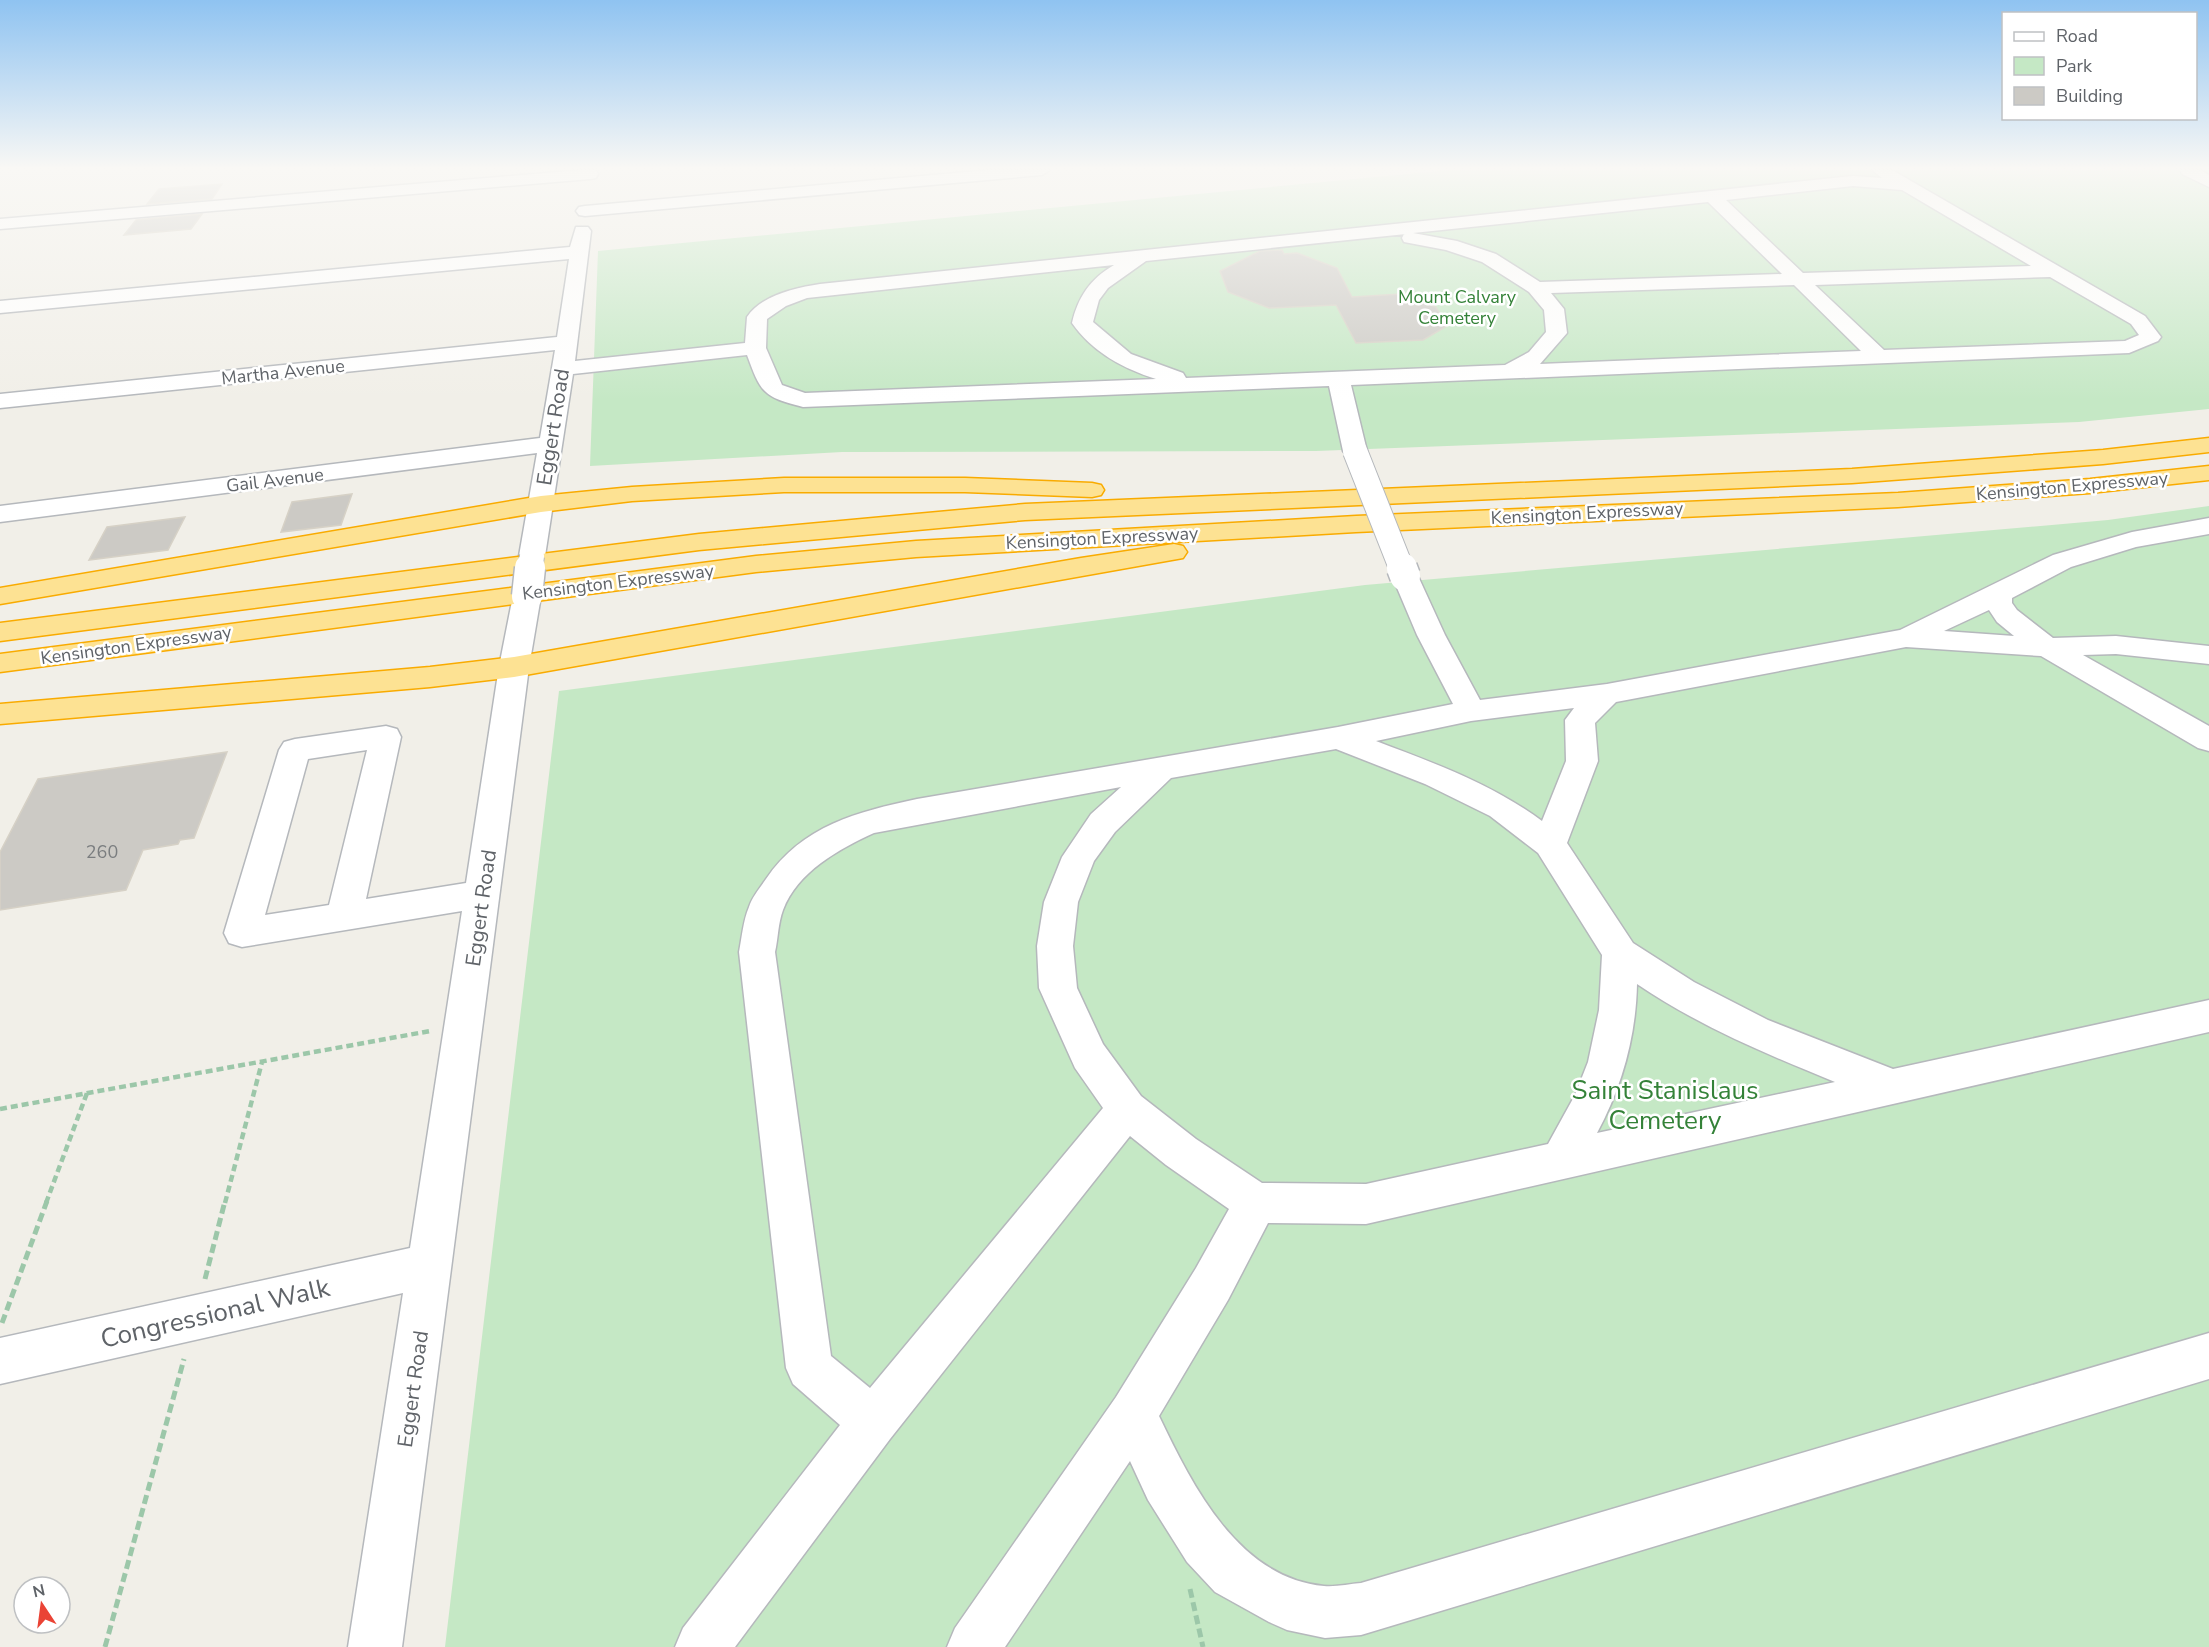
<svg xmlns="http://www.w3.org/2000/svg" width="2209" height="1647" viewBox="0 0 2209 1647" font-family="'Nunito Sans',sans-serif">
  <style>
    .green { fill: #c5e8c5 }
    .building { fill: #cccac5; stroke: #d6d1c6; stroke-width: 1.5 }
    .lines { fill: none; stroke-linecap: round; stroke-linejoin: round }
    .minor-casing { stroke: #b5b8bc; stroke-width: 3 }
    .highway-casing { stroke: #f9ab00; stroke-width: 3 }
    .path-far1 { stroke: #9cc7a9; stroke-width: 4.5; stroke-dasharray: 7 4; stroke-linecap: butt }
    .path { stroke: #9cc7a9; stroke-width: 5; stroke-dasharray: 9 4.5; stroke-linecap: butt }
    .minor { fill: #fff; fill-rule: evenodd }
    .highway { fill: #fde293; fill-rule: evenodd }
    .minor-bridge-far1-casing { stroke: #b5b8bc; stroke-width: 26; stroke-linecap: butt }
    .minor-bridge-casing { stroke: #b5b8bc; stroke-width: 33; stroke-linecap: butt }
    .minor-bridge-far1 { stroke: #fff; stroke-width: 24 }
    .minor-bridge { stroke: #fff; stroke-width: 30 }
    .labels { text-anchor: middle; stroke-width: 5; stroke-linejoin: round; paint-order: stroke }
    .far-park-label { font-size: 18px; fill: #348238; stroke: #fff }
    .far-street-label { font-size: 18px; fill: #5f6368; stroke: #fff }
    .number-label { font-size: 18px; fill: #7a7d7f }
    .street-label { font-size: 21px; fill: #5f6368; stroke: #fff }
    .near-park-label { font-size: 26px; fill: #348238; stroke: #fff }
    .near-street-label { font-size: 26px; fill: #5f6368; stroke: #fff }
  </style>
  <rect width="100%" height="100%" fill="#f1efe8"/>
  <!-- green -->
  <path class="green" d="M 1450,170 L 2209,170 L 2209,409 L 2079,422 L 1316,451 L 842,452 L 590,466 L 598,251 Z
    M 2209,506 L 2209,1647 L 445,1647 L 559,691 L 1365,585 L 2108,520 Z"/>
  <!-- building -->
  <path class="building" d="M 222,184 L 212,199 L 147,204 L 159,189 Z
    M 202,214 L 191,229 L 124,235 L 136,220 Z
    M 1282,250 L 1284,254 L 1297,253 L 1337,268 L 1352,297 L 1401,294 L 1436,307 L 1447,326 L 1423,340 L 1356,343 L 1336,305 L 1269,308 L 1228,292 L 1220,271 L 1260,251 Z
    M 352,494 L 341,525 L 281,532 L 292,502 Z
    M 185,517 L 168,550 L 89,560 L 107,527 Z
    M 227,752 L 194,838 L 180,840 L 178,844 L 143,850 L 126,890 L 0,910 L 0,852 L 38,779 Z"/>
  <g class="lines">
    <defs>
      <path id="minor" d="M 581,170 L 596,170 L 598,174 L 596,178 L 590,179 L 0,229 L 0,219 Z
        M 989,170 L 1050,170 L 1042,175 L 585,216 L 579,215 L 576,211 L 579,207 L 585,206 Z
        M 1872,170 L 1892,170 L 2145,316 L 2161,337 L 2158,341 L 2129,353 L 1351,385 L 1367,451 L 1363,456 L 1355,458 L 1347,456 L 1343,451 L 1329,386 L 803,407 C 763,397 761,393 747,355 L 573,374 L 545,556 L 541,562 L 532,564 L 523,562 L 519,556 L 537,453 L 0,522 L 0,506 L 540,438 L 555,350 L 0,408 L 0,394 L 557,337 L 569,259 L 0,313 L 0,301 L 570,247 L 576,227 L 588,227 L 591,231 L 575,361 L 745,343 L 747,317 C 762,295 795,288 820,284 L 1853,176 L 1882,178 ZM 1853,186 L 1902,190 L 2031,266 L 1803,273 L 1726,200 ZM 1708,202 L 1782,274 L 1540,282 L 1496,254 L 1457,241 L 1413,233 ZM 1404,234 L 1402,238 L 1404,242 L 1446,250 L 1482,262 L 1529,292 L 1544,310 L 1546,332 L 1529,352 L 1505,365 L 1186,378 L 1183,373 L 1131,354 L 1093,322 L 1099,300 L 1108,288 L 1146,261 L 1406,234 ZM 1114,265 C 1090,279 1078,297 1072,323 C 1092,352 1124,369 1156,379 L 805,393 L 782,385 L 766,348 L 767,319 L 786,306 L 807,298 ZM 2050,277 L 2131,324 L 2139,335 L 2125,341 L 1884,350 L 1815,285 ZM 1794,285 L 1861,351 L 1540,364 L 1567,333 L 1564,309 L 1551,293 Z
        M 2180,170 L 2200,170 L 2209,175 L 2209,187 L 2182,174 Z
        M 2209,518 L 2209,534 L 2136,547 L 2071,567 L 2012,598 L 2012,603 L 2017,610 L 2053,638 L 2116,636 L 2209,646 L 2209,664 L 2116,654 L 2083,655 L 2209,726 L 2209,751 L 2198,748 L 2041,656 L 1906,647 L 1616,702 L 1595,723 L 1598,761 L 1567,843 L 1633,943 L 1694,982 L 1768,1020 L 1893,1069 L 2209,1000 L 2209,1032 L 1366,1224 L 1268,1223 L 1228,1300 L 1159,1416 C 1192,1485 1238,1578 1324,1586 C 1336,1587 1349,1584 1361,1583 L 2209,1333 L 2209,1379 L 1361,1635 L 1325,1638 L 1287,1630 L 1269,1622 L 1215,1592 L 1187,1562 L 1148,1500 L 1130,1461 L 1005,1647 L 947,1647 L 955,1628 L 1116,1397 L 1196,1268 L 1229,1209 L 1166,1165 L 1130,1136 L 890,1439 L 735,1647 L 675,1647 L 683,1628 L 840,1425 L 793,1384 L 786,1368 L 739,952 C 742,937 743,921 749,907 C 752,897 760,888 766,879 C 803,825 857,812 917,799 L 1338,727 L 1453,704 L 1417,635 L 1392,576 L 1395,570 L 1405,568 L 1415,570 L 1418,576 L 1445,635 L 1480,700 L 1607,684 L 1900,630 L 2053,555 L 2132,532 ZM 1989,610 L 1997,622 L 2014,636 L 1944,631 ZM 1574,708 L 1565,720 L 1566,761 L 1542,821 C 1492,784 1434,763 1376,741 L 1471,721 ZM 1336,749 L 1425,784 L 1490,816 L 1538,853 L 1602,955 L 1599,1010 L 1588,1062 L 1575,1095 L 1548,1144 L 1366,1184 L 1262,1183 L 1196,1139 L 1141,1096 L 1103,1044 L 1077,988 L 1073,946 L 1078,902 L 1094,861 L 1115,832 L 1171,778 ZM 1121,787 L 1091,814 L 1062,857 L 1044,902 L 1037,946 L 1039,988 L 1075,1068 L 1103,1108 L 870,1388 L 831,1356 L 775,952 C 778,939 778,923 783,910 C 797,872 839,849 874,833 ZM 1637,984 C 1701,1027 1764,1053 1835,1082 L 1597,1133 C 1622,1087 1636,1036 1637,984 Z
        M 527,588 L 537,590 L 541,596 L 529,667 L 402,1647 L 348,1647 L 403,1293 L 0,1384 L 0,1338 L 410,1248 L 462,911 L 242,947 L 229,943 L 224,933 L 279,750 L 284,742 L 295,739 L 386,726 L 397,729 L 401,737 L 366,899 L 466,883 L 499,667 L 513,596 L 517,590 ZM 367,750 L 329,905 L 265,915 L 308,759 Z"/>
      <path id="highway" d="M 2209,438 L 2209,452 L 2103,464 L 1852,483 L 1025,520 L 699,550 L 0,641 L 0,623 L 699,534 L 1025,504 L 1852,469 L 2103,450 Z
        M 2209,466 L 2209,480 L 2090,493 L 1898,507 L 1356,532 L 916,557 L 756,572 L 0,672 L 0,654 L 756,556 L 916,541 L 1356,516 L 1898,493 L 2090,479 Z
        M 784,478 L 965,478 L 1092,483 L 1101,485 L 1104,490 L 1101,495 L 1092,497 L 965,492 L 784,492 L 632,501 L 541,512 L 0,604 L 0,588 L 541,496 L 632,487 Z
        M 1174,544 L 1183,546 L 1187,552 L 1183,558 L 514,677 L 430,687 L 0,724 L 0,704 L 430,667 L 514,657 L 1081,558 Z"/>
    </defs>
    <!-- minor casing -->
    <use href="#minor" class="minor-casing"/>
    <!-- highway casing -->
    <use href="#highway" class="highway-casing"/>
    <!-- path-far1 -->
    <path class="path-far1" d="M 0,1109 L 430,1031
      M 46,1203 L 87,1093
      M 225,1203 L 262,1062"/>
    <!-- path -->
    <path class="path" d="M 205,1279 L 225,1201
      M 2,1323 L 47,1201
      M 1190,1589 L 1203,1647
      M 105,1647 L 184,1359"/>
    <!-- minor -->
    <use href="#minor" class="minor"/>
    <!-- highway -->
    <use href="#highway" class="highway"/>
    <defs>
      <path id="minor-bridge-far1" d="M 1355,451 L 1402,570
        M 530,570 L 532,556"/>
      <path id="minor-bridge" d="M 1402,568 L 1405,576
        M 527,596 L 530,568"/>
    </defs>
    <!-- minor-bridge-far1 casing -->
    <use href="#minor-bridge-far1" class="minor-bridge-far1-casing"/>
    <!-- minor-bridge casing -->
    <use href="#minor-bridge" class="minor-bridge-casing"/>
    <!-- minor-bridge-far1 -->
    <use href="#minor-bridge-far1" class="minor-bridge-far1"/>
    <!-- minor-bridge -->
    <use href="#minor-bridge" class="minor-bridge"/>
  </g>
  <!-- sky -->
  <linearGradient id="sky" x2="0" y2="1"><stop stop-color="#8fc3f1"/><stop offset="0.42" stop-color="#f9f8f5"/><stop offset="1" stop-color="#f9f8f5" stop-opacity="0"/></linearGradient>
  <rect width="2209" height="400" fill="url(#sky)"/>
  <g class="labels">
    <!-- far-park labels -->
    <g class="far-park-label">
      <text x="1457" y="303">Mount Calvary<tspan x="1457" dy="21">Cemetery</tspan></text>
    </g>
    <!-- far-street labels -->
    <g class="far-street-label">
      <text transform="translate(283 372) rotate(-6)" y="6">Martha Avenue</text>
      <text transform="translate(275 480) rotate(-7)" y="6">Gail Avenue</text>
      <text transform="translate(2072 486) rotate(-5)" y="6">Kensington Expressway</text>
      <text transform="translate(1587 513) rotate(-3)" y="6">Kensington Expressway</text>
      <text transform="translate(1102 538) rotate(-3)" y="6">Kensington Expressway</text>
      <text transform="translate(618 582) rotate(-7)" y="6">Kensington Expressway</text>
      <text transform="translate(136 645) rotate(-8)" y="6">Kensington Expressway</text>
    </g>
    <!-- number labels -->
    <g class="number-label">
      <text x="102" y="858">260</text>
    </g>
    <!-- street labels -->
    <g class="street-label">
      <text transform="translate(553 427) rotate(-81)" y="7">Eggert Road</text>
      <text transform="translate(481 908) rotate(-82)" y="7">Eggert Road</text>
      <text transform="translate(413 1389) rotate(-82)" y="7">Eggert Road</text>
    </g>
    <!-- near-park labels -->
    <g class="near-park-label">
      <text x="1665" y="1099">Saint Stanislaus<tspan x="1665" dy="30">Cemetery</tspan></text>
    </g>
    <!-- near-street labels -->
    <g class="near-street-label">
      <text transform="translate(215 1313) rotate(-13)" y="9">Congressional Walk</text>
    </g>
  </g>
  <!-- legend -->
  <rect x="2002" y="12" width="195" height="108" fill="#ffffff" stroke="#bfc1c3" stroke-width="1.5"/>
  <rect x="2014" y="32" width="30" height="9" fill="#ffffff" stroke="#bfc1c3" stroke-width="1.5"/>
  <text x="2056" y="42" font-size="18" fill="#5f6368">Road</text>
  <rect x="2014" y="57" width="30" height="18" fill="#c5e8c5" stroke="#bfc1c3" stroke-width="1.5"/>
  <text x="2056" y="72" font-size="18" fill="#5f6368">Park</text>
  <rect x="2014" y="87" width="30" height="18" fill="#cccac5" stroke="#bfc1c3" stroke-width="1.5"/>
  <text x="2056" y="102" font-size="18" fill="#5f6368">Building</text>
  <!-- north arrow -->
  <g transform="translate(42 1605) rotate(347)"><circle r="28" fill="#ffffff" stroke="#bfc1c3" stroke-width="1.5"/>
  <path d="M0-4.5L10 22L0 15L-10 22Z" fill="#ea4335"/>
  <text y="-9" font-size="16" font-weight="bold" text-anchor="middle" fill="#5f6368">N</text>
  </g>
</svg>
